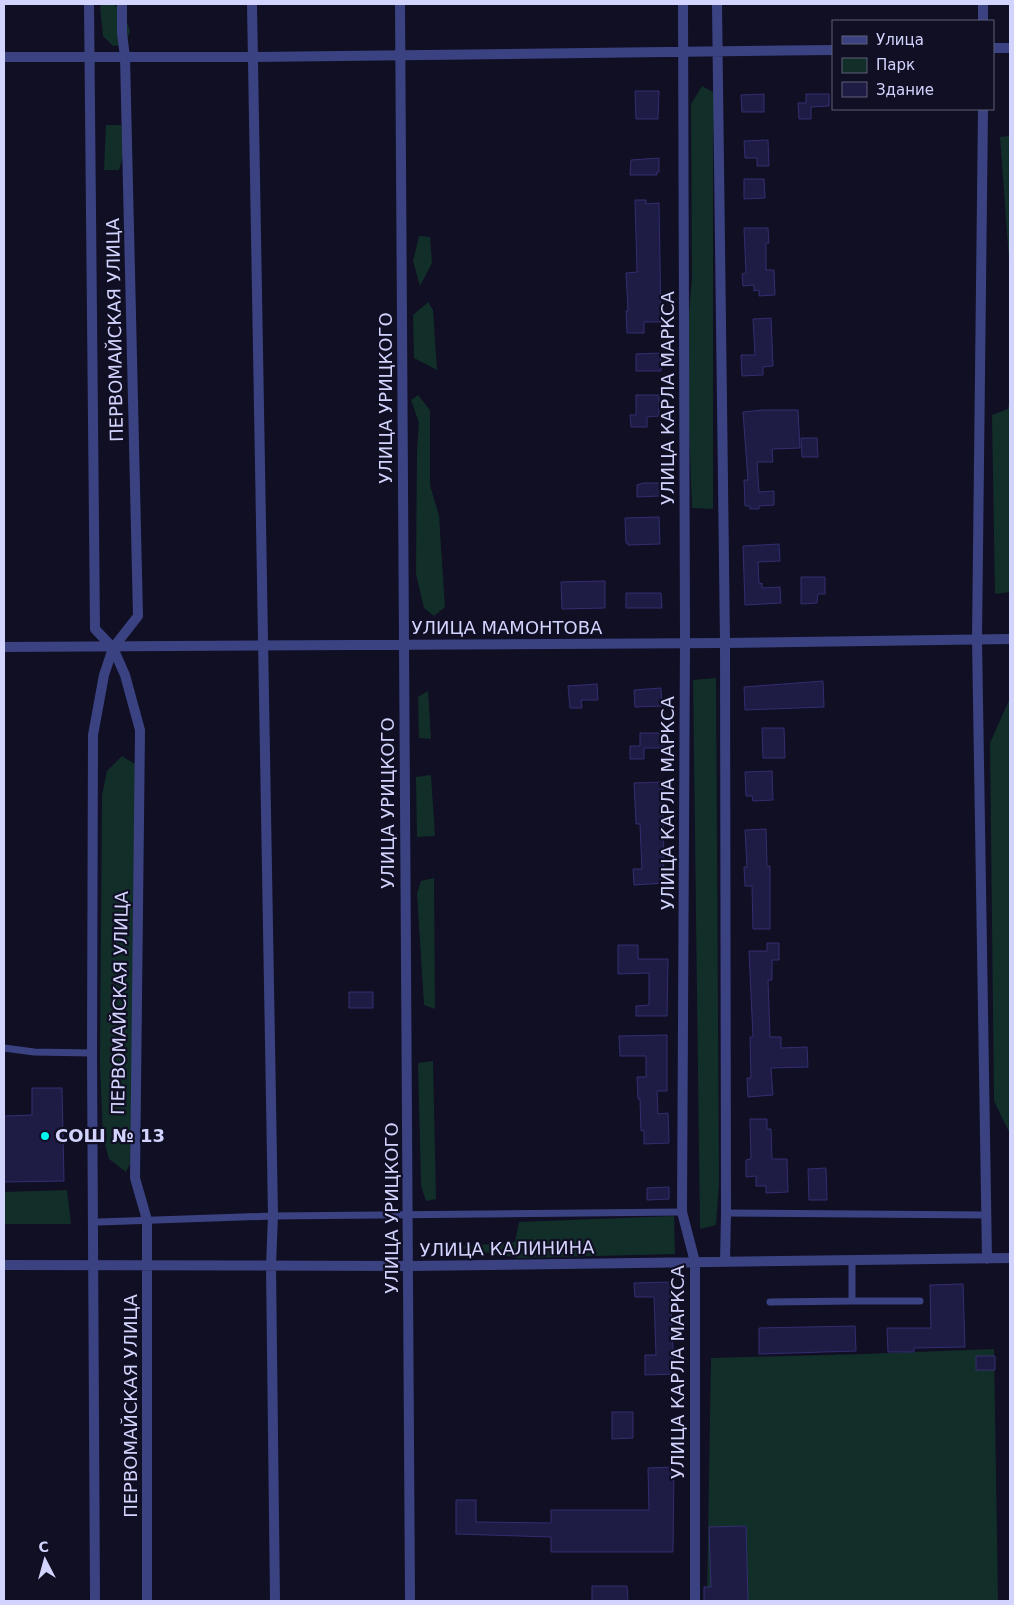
<svg xmlns="http://www.w3.org/2000/svg" width="1014" height="1605" viewBox="0 0 1014 1605" font-family="'DejaVu Sans',sans-serif">
  <style>
    .green { fill: #122e29 }
    .building { fill: #1e1c45; stroke: #322e70 }
    .lines { fill: none; stroke-linecap: round; stroke-linejoin: round }
    .service { stroke: #3b4282; stroke-width: 7 }
    .minor { stroke: #3b4282; stroke-width: 10 }
    .tertiary { stroke: #3b4282; stroke-width: 10 }
    .poi-dot { fill: #06f7ee; stroke: #100f24; stroke-width: 2 }
    .labels { text-anchor: middle; stroke-width: 4.5; stroke-linejoin: round; paint-order: stroke }
    .street-label { font-size: 18px; fill: #d3d4fe; stroke: #100f24 }
    .poi-label { font-size: 18px; font-weight: bold; fill: #d3d4fe; stroke: #100f24; text-anchor: start }
  </style>
  <rect width="100%" height="100%" fill="#100f24"/>
  <!-- green -->
  <path class="green" d="M 105,4 L 113,4 L 123,11 L 130,31 L 125,45 L 113,46 L 103,36 L 100,6 Z
    M 702,86 L 713,92 L 715,108 L 713,138 L 713,509 L 692,508 L 686,349 L 692,278 L 691,104 Z
    M 106,125 L 121,125 L 126,146 L 119,170 L 104,170 Z
    M 1010,136 L 1010,333 L 1009,260 L 1000,137 Z
    M 419,236 L 430,237 L 432,263 L 420,286 L 413,261 Z
    M 428,302 L 433,310 L 437,370 L 414,358 L 413,315 Z
    M 418,395 L 430,410 L 430,485 L 439,516 L 445,607 L 434,616 L 424,608 L 416,574 L 417,451 L 419,423 L 411,400 Z
    M 1010,398 L 1010,592 L 995,594 L 992,415 L 1008,409 Z
    M 716,678 L 719,1184 L 716,1225 L 700,1229 L 693,680 Z
    M 428,691 L 431,739 L 419,738 L 418,697 Z
    M 1010,698 L 1010,1134 L 994,1101 L 990,743 Z
    M 122,756 L 135,764 L 134,1156 L 126,1172 L 109,1159 L 103,1137 L 100,1065 L 102,795 L 107,771 Z
    M 431,775 L 435,836 L 417,837 L 416,777 Z
    M 434,878 L 435,1009 L 424,1005 L 417,893 L 421,881 Z
    M 433,1061 L 436,1199 L 426,1201 L 421,1186 L 418,1063 Z
    M 67,1190 L 71,1224 L 4,1224 L 4,1192 Z
    M 674,1216 L 675,1254 L 518,1258 L 456,1247 L 515,1242 L 519,1222 Z
    M 994,1349 L 998,1601 L 707,1601 L 711,1358 L 864,1354 Z"/>
  <!-- building -->
  <path class="building" d="M 635,91 L 659,91 L 658,119 L 636,119 Z
    M 764,94 L 764,112 L 742,112 L 741,95 Z
    M 806,94 L 829,94 L 829,106 L 811,107 L 811,119 L 799,119 L 798,103 L 806,103 Z
    M 768,140 L 769,166 L 757,166 L 757,158 L 745,158 L 744,141 Z
    M 659,158 L 659,172 L 657,172 L 657,175 L 630,175 L 631,160 Z
    M 744,179 L 764,179 L 765,198 L 744,199 Z
    M 635,200 L 646,200 L 646,204 L 659,203 L 661,322 L 644,322 L 644,333 L 627,333 L 626,311 L 628,311 L 626,273 L 637,272 Z
    M 744,228 L 768,228 L 769,243 L 766,243 L 766,270 L 774,270 L 775,295 L 759,296 L 759,290 L 754,291 L 754,285 L 743,286 L 742,274 L 746,273 Z
    M 771,318 L 773,366 L 763,367 L 763,375 L 742,376 L 741,355 L 755,355 L 753,319 Z
    M 661,353 L 661,371 L 636,371 L 636,354 Z
    M 636,395 L 659,395 L 659,416 L 647,417 L 647,427 L 631,427 L 630,415 L 636,415 Z
    M 763,410 L 798,410 L 800,448 L 772,449 L 773,462 L 757,462 L 759,492 L 774,491 L 774,505 L 759,506 L 759,509 L 750,509 L 750,506 L 745,506 L 744,480 L 748,480 L 743,412 Z
    M 801,438 L 817,438 L 818,457 L 802,457 Z
    M 643,483 L 661,483 L 661,494 L 659,496 L 637,497 L 637,485 Z
    M 659,517 L 660,544 L 628,545 L 628,543 L 626,543 L 625,518 Z
    M 779,544 L 780,561 L 758,562 L 759,584 L 762,583 L 762,588 L 780,587 L 781,603 L 745,605 L 743,546 Z
    M 801,577 L 825,577 L 825,594 L 818,594 L 817,603 L 801,604 Z
    M 605,581 L 605,608 L 562,609 L 561,582 Z
    M 626,593 L 661,593 L 662,608 L 626,608 Z
    M 823,681 L 824,707 L 745,710 L 744,687 Z
    M 597,684 L 598,700 L 581,700 L 582,708 L 570,708 L 568,686 Z
    M 661,688 L 662,706 L 635,707 L 634,690 Z
    M 762,728 L 784,728 L 785,758 L 763,758 Z
    M 640,733 L 664,733 L 665,748 L 644,748 L 644,759 L 630,759 L 630,746 L 640,746 Z
    M 772,771 L 773,800 L 753,801 L 752,796 L 746,796 L 745,772 Z
    M 663,782 L 664,883 L 634,885 L 633,869 L 642,869 L 640,824 L 636,824 L 634,783 Z
    M 766,829 L 767,866 L 770,866 L 770,929 L 753,929 L 752,886 L 745,886 L 744,867 L 747,867 L 745,830 Z
    M 767,943 L 779,943 L 779,960 L 772,960 L 772,980 L 768,980 L 770,1037 L 781,1037 L 781,1048 L 807,1047 L 808,1067 L 771,1068 L 773,1095 L 748,1097 L 747,1078 L 751,1078 L 750,1037 L 753,1037 L 749,951 L 767,951 Z
    M 618,945 L 638,945 L 638,959 L 668,959 L 667,1016 L 636,1016 L 636,1006 L 649,1005 L 649,973 L 618,974 Z
    M 349,992 L 373,992 L 373,1008 L 349,1008 Z
    M 667,1035 L 667,1091 L 657,1091 L 658,1114 L 668,1113 L 669,1143 L 644,1144 L 644,1130 L 641,1131 L 640,1099 L 638,1099 L 637,1077 L 646,1077 L 646,1056 L 620,1056 L 619,1036 Z
    M 32,1088 L 62,1088 L 64,1181 L 4,1182 L 4,1116 L 32,1115 Z
    M 750,1119 L 767,1119 L 767,1129 L 771,1129 L 772,1159 L 787,1159 L 788,1192 L 766,1193 L 766,1186 L 756,1186 L 756,1176 L 746,1177 L 746,1160 L 751,1159 Z
    M 826,1168 L 827,1200 L 809,1200 L 808,1169 Z
    M 669,1187 L 669,1199 L 647,1200 L 647,1188 Z
    M 670,1282 L 674,1374 L 645,1375 L 645,1355 L 656,1355 L 654,1297 L 635,1297 L 634,1283 Z
    M 963,1284 L 965,1347 L 914,1348 L 914,1352 L 888,1352 L 887,1328 L 931,1328 L 930,1285 Z
    M 855,1326 L 856,1351 L 759,1354 L 759,1328 Z
    M 976,1356 L 995,1356 L 995,1370 L 976,1370 Z
    M 612,1412 L 633,1412 L 633,1438 L 612,1439 Z
    M 674,1467 L 673,1552 L 551,1552 L 551,1537 L 456,1534 L 456,1500 L 476,1500 L 476,1522 L 551,1523 L 551,1510 L 649,1510 L 648,1468 Z
    M 746,1526 L 748,1601 L 704,1601 L 704,1587 L 711,1587 L 709,1527 Z
    M 592,1586 L 627,1586 L 628,1601 L 592,1601 Z"/>
  <g class="lines">
    <!-- service -->
    <path class="service" d="M 4,1048 L 34,1052 L 92,1053
      M 726,1213 L 987,1215
      M 99,1222 L 273,1216 L 682,1212
      M 852,1301 L 920,1301
      M 770,1302 L 852,1301 L 852,1260"/>
    <!-- minor -->
    <path class="minor" d="M 89,4 L 95,629 L 113,648 L 125,675 L 140,730 L 135,1178 L 147,1220 L 147,1601
      M 252,4 L 273,1216 L 271,1266 L 275,1601
      M 683,4 L 685,642 L 682,1212 L 695,1262 L 695,1601
      M 717,4 L 725,643 L 726,1213 L 725,1262
      M 983,4 L 983,21
      M 993,48 L 1010,48
      M 4,57 L 253,57 L 833,50
      M 983,109 L 977,639 L 987,1259
      M 4,1265 L 409,1266 L 1010,1258
      M 95,1601 L 92,1053 L 93,735 L 104,675 L 113,648 L 138,616 L 125,57 L 122,33 L 122,4"/>
    <!-- tertiary -->
    <path class="tertiary" d="M 400,4 L 410,1601
      M 4,647 L 725,643 L 1010,639"/>
  </g>
  <!-- markers -->
  <circle class="poi-dot" cx="45" cy="1136" r="5"/>
  <g class="labels">
    <!-- street labels -->
    <g class="street-label">
      <text transform="translate(115 330) rotate(-91)" y="6">ПЕРВОМАЙСКАЯ УЛИЦА</text>
      <text transform="translate(386 398) rotate(-90)" y="6">УЛИЦА УРИЦКОГО</text>
      <text transform="translate(668 398) rotate(-90)" y="6">УЛИЦА КАРЛА МАРКСА</text>
      <text x="507" y="634">УЛИЦА МАМОНТОВА</text>
      <text transform="translate(388 803) rotate(-90)" y="6">УЛИЦА УРИЦКОГО</text>
      <text transform="translate(668 803) rotate(-90)" y="6">УЛИЦА КАРЛА МАРКСА</text>
      <text transform="translate(120 1003) rotate(-89)" y="6">ПЕРВОМАЙСКАЯ УЛИЦА</text>
      <text transform="translate(392 1208) rotate(-90)" y="6">УЛИЦА УРИЦКОГО</text>
      <text transform="translate(507 1249) rotate(-1)" y="6">УЛИЦА КАЛИНИНА</text>
      <text transform="translate(678 1372) rotate(-90)" y="6">УЛИЦА КАРЛА МАРКСА</text>
      <text transform="translate(131 1406) rotate(-90)" y="6">ПЕРВОМАЙСКАЯ УЛИЦА</text>
    </g>
    <!-- poi labels -->
    <g class="poi-label">
      <text x="55" y="1142">СОШ № 13</text>
    </g>
  </g>
  <!-- border -->
  <rect width="1014" height="1605" fill="none" stroke="#d3d4fe" stroke-width="10"/>
  <!-- legend -->
  <rect x="832" y="20" width="162" height="90" fill="#100f24" stroke="#5e5e7b"/>
  <rect x="842" y="36" width="25" height="8" fill="#3b4282" stroke="#5e5e7b"/>
  <text x="876" y="45" font-size="15" fill="#d3d4fe">Улица</text>
  <rect x="842" y="58" width="25" height="15" fill="#122e29" stroke="#5e5e7b"/>
  <text x="876" y="70" font-size="15" fill="#d3d4fe">Парк</text>
  <rect x="842" y="82" width="25" height="15" fill="#1e1c45" stroke="#5e5e7b"/>
  <text x="876" y="95" font-size="15" fill="#d3d4fe">Здание</text>
  <!-- north arrow -->
  <g transform="translate(45 1560) rotate(354)" stroke="#100f24" stroke-width="4" paint-order="stroke">
  <path d="M0-4L9 19L0 12L-9 19Z" fill="#d3d4fe"/>
  <text y="-8" font-size="14" font-weight="bold" text-anchor="middle" fill="#d3d4fe">С</text>
  </g>
</svg>
